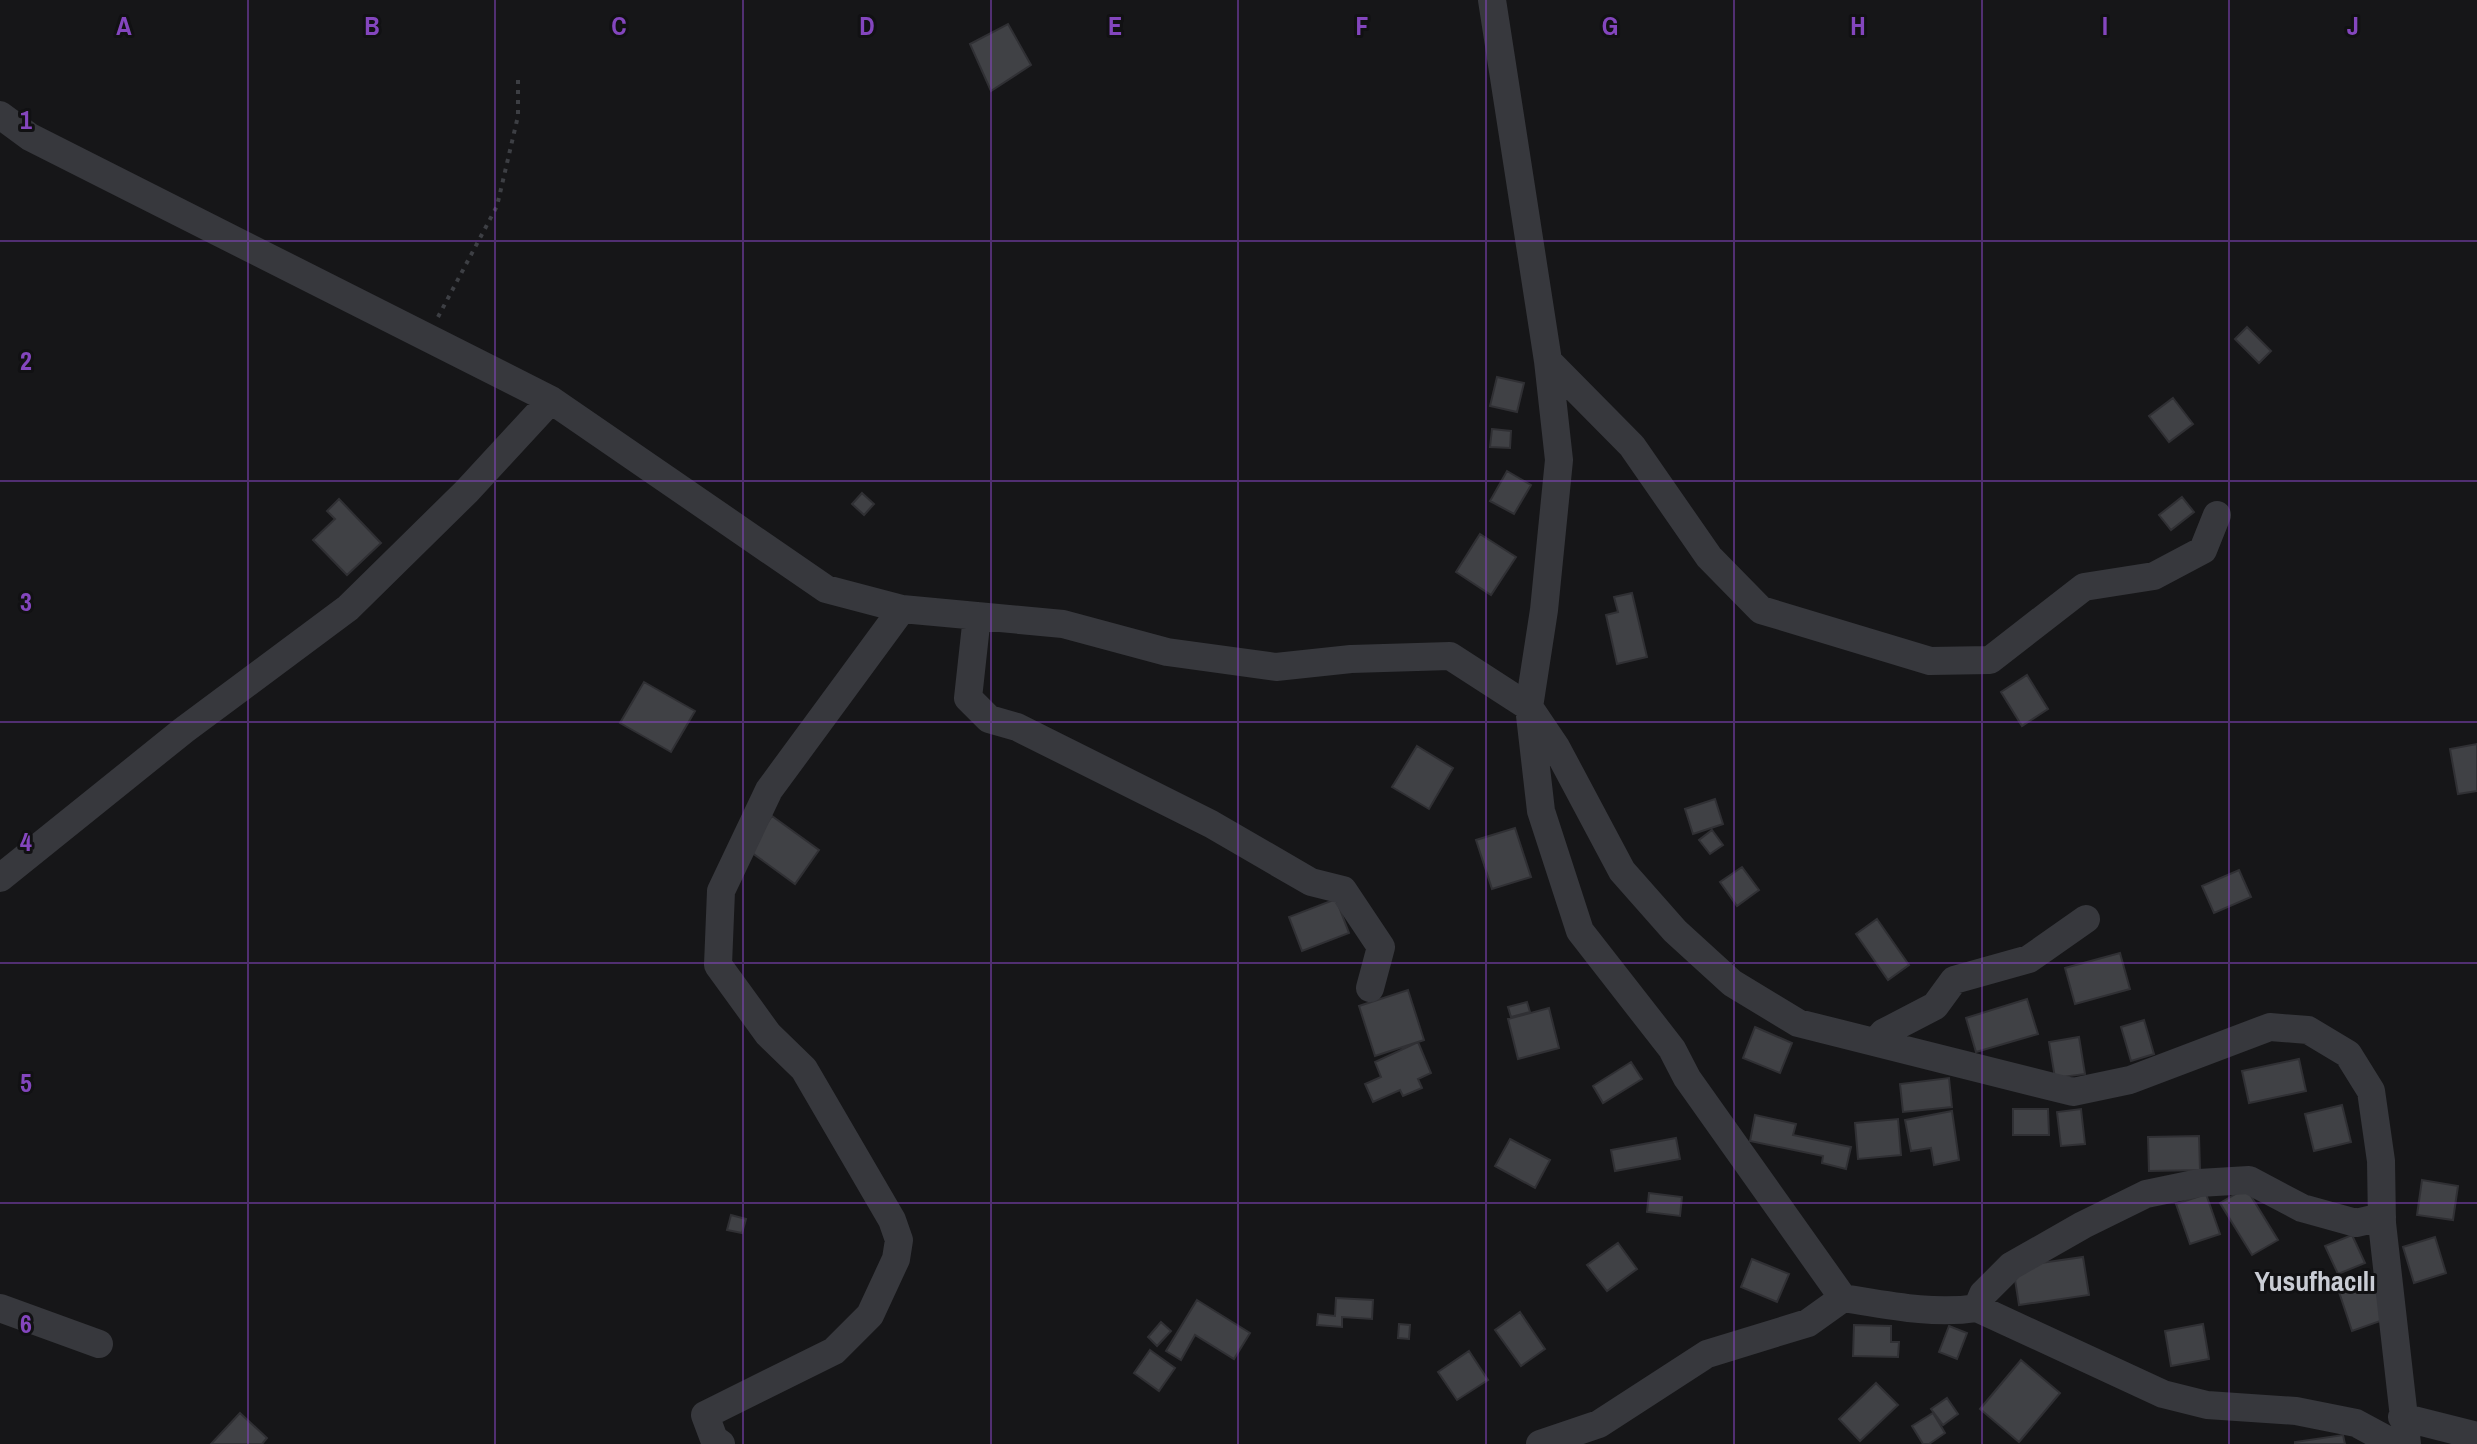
<svg xmlns="http://www.w3.org/2000/svg" width="2477" height="1444" viewBox="0 0 2477 1444" font-family="'Archivo Narrow',sans-serif">
  <style>
    .building { fill: #404145; stroke: #303034; stroke-width: 2 }
    .lines { fill: none; stroke-linecap: round; stroke-linejoin: round }
    .path { stroke: #3d3f44; stroke-width: 4; stroke-dasharray: 4 6; stroke-linecap: butt }
    .minor { stroke: #37383d; stroke-width: 28 }
    .grid { fill: none; stroke: #8446be; stroke-width: 2; stroke-opacity: 0.55 }
    .labels { text-anchor: middle; stroke-width: 6; stroke-linejoin: round; paint-order: stroke }
    .quarter-label { font-size: 28px; font-weight: bold; fill: #c9ccd4; stroke: #111113 }
    .grid-label { font-size: 26px; text-anchor: middle; font-weight: bold; fill: #8446be; stroke: #111113; stroke-width: 6; stroke-linejoin: round; paint-order: stroke }
  </style>
  <rect width="100%" height="100%" fill="#161618"/>
  <!-- building -->
  <path class="building" d="M 1008,24 L 1031,65 L 991,91 L 970,44 Z
    M 2247,327 L 2271,351 L 2259,363 L 2235,339 Z
    M 1497,377 L 1524,383 L 1517,412 L 1490,406 Z
    M 2173,398 L 2193,424 L 2169,442 L 2149,416 Z
    M 1492,429 L 1511,431 L 1510,448 L 1490,447 Z
    M 1507,471 L 1531,485 L 1514,514 L 1490,501 Z
    M 862,493 L 874,504 L 864,515 L 852,504 Z
    M 2182,497 L 2194,512 L 2171,530 L 2159,515 Z
    M 339,499 L 381,543 L 347,575 L 313,540 L 335,519 L 327,511 Z
    M 1480,534 L 1516,557 L 1491,595 L 1456,572 Z
    M 1632,593 L 1647,657 L 1617,664 L 1606,615 L 1618,612 L 1614,597 Z
    M 2027,675 L 2048,709 L 2022,726 L 2001,692 Z
    M 644,682 L 695,711 L 671,752 L 620,723 Z
    M 2477,744 L 2477,791 L 2458,794 L 2450,749 Z
    M 1417,746 L 1453,768 L 1429,809 L 1392,787 Z
    M 1715,799 L 1723,824 L 1693,834 L 1685,809 Z
    M 772,816 L 819,850 L 795,884 L 748,850 Z
    M 1515,828 L 1531,877 L 1492,889 L 1476,840 Z
    M 1712,830 L 1723,845 L 1710,854 L 1699,840 Z
    M 1742,867 L 1759,890 L 1737,906 L 1720,882 Z
    M 2239,870 L 2251,897 L 2214,913 L 2202,886 Z
    M 1336,899 L 1349,933 L 1302,951 L 1289,917 Z
    M 1877,919 L 1909,965 L 1888,980 L 1856,934 Z
    M 2120,953 L 2130,989 L 2075,1004 L 2065,968 Z
    M 1408,990 L 1424,1040 L 1375,1056 L 1359,1006 Z
    M 2027,999 L 2038,1034 L 1976,1052 L 1966,1018 Z
    M 1527,1002 L 1530,1012 L 1511,1017 L 1508,1007 Z
    M 1549,1008 L 1559,1048 L 1518,1059 L 1508,1019 Z
    M 2144,1020 L 2154,1054 L 2131,1061 L 2121,1027 Z
    M 1755,1027 L 1792,1043 L 1780,1073 L 1743,1058 Z
    M 2079,1037 L 2085,1074 L 2055,1078 L 2049,1042 Z
    M 1418,1042 L 1431,1073 L 1418,1079 L 1422,1088 L 1403,1096 L 1400,1090 L 1373,1102 L 1365,1084 L 1381,1077 L 1375,1062 Z
    M 2299,1059 L 2306,1091 L 2249,1103 L 2242,1071 Z
    M 1631,1062 L 1642,1079 L 1603,1103 L 1593,1086 Z
    M 1949,1078 L 1952,1107 L 1903,1112 L 1900,1084 Z
    M 2342,1105 L 2351,1142 L 2314,1151 L 2305,1114 Z
    M 2013,1109 L 2048,1109 L 2049,1135 L 2013,1135 Z
    M 2081,1109 L 2085,1144 L 2061,1146 L 2057,1112 Z
    M 1952,1111 L 1959,1160 L 1934,1165 L 1931,1148 L 1911,1151 L 1905,1120 Z
    M 1755,1115 L 1796,1124 L 1793,1135 L 1851,1147 L 1846,1169 L 1822,1163 L 1823,1156 L 1750,1141 Z
    M 1898,1119 L 1901,1155 L 1858,1159 L 1855,1123 Z
    M 2199,1136 L 2200,1170 L 2149,1171 L 2148,1137 Z
    M 1676,1138 L 1680,1159 L 1615,1171 L 1611,1150 Z
    M 1510,1139 L 1550,1160 L 1535,1188 L 1495,1166 Z
    M 2422,1180 L 2458,1186 L 2453,1220 L 2417,1215 Z
    M 2246,1188 L 2278,1240 L 2252,1255 L 2220,1203 Z
    M 1649,1193 L 1682,1197 L 1680,1216 L 1647,1212 Z
    M 2206,1194 L 2220,1234 L 2190,1244 L 2176,1204 Z
    M 731,1215 L 746,1219 L 742,1233 L 727,1230 Z
    M 2352,1235 L 2365,1263 L 2338,1274 L 2325,1246 Z
    M 2435,1237 L 2446,1273 L 2414,1283 L 2403,1247 Z
    M 1618,1243 L 1637,1269 L 1607,1291 L 1587,1265 Z
    M 2083,1257 L 2089,1295 L 2019,1305 L 2013,1267 Z
    M 1752,1259 L 1789,1274 L 1777,1302 L 1741,1287 Z
    M 2372,1278 L 2386,1319 L 2352,1331 L 2338,1289 Z
    M 1336,1298 L 1373,1300 L 1372,1319 L 1342,1317 L 1342,1327 L 1317,1325 L 1318,1314 L 1335,1316 Z
    M 1197,1300 L 1250,1333 L 1234,1359 L 1195,1335 L 1181,1360 L 1166,1351 Z
    M 1520,1312 L 1545,1349 L 1521,1366 L 1495,1330 Z
    M 1161,1322 L 1171,1331 L 1157,1346 L 1148,1337 Z
    M 1399,1324 L 1410,1325 L 1409,1339 L 1398,1338 Z
    M 2203,1324 L 2209,1359 L 2171,1366 L 2165,1331 Z
    M 1854,1325 L 1891,1326 L 1891,1342 L 1899,1342 L 1898,1357 L 1853,1356 Z
    M 1949,1326 L 1967,1333 L 1957,1359 L 1939,1352 Z
    M 1150,1350 L 1175,1368 L 1159,1391 L 1134,1373 Z
    M 1469,1351 L 1488,1380 L 1457,1400 L 1438,1372 Z
    M 2021,1360 L 2060,1393 L 2019,1442 L 1980,1409 Z
    M 1876,1383 L 1898,1405 L 1860,1441 L 1839,1419 Z
    M 1947,1398 L 1958,1414 L 1943,1425 L 1931,1409 Z
    M 240,1413 L 267,1438 L 262,1444 L 211,1444 Z
    M 1933,1413 L 1945,1433 L 1929,1444 L 1923,1444 L 1912,1426 Z
    M 2343,1435 L 2345,1444 L 2295,1444 L 2295,1442 Z"/>
  <g class="lines">
    <!-- path -->
    <path class="path" d="M 438,317 L 497,206 L 518,116 L 518,77"/>
    <!-- minor -->
    <path class="minor" d="M 1492,0 L 1548,361 L 1559,460 L 1544,610 L 1529,707 L 1541,811 L 1580,931 L 1672,1049 L 1687,1078 L 1843,1298 C 1887,1305 1933,1315 1977,1308 L 2163,1394 L 2207,1405 L 2296,1411 L 2356,1423 L 2395,1444
      M 0,115 L 30,137 L 551,400 L 826,589 L 902,609 L 1063,624 L 1167,652 L 1276,667 L 1351,659 L 1450,656 L 1529,707 L 1556,747 L 1622,871 L 1675,931 L 1732,983 L 1798,1023 L 2073,1092 L 2130,1080 L 2270,1027 L 2308,1030 L 2348,1054 L 2371,1091 L 2381,1161 L 2382,1223 L 2407,1444
      M 1548,361 L 1632,446 L 1709,557 L 1761,610 L 1930,661 L 1990,660 L 2084,587 L 2154,576 L 2203,550 L 2217,515
      M 977,616 L 968,698 L 989,719 L 1017,727 L 1211,824 L 1311,882 L 1343,890 L 1381,947 L 1370,988
      M 0,878 L 184,730 L 348,608 L 467,491 L 551,400
      M 1876,1042 L 1883,1033 L 1935,1006 L 1954,980 L 2029,959 L 2086,919
      M 0,1308 L 99,1344
      M 1977,1308 L 1983,1294 L 2011,1266 L 2083,1225 L 2146,1194 L 2199,1183 L 2249,1180 L 2302,1208 L 2356,1223 L 2382,1217
      M 2402,1417 L 2477,1436
      M 721,1444 L 714,1439 L 705,1415 L 834,1351 L 870,1315 L 896,1259 L 899,1240 L 892,1220 L 804,1069 L 768,1034 L 718,965 L 721,891 L 769,790 L 902,609
      M 1540,1444 L 1599,1424 L 1707,1354 L 1808,1323 L 1843,1298"/>
  </g>
  <!-- grid -->
  <path class="grid" d="M 248,0 L 248,1444M 495,0 L 495,1444M 743,0 L 743,1444M 991,0 L 991,1444M 1238,0 L 1238,1444M 1486,0 L 1486,1444M 1734,0 L 1734,1444M 1982,0 L 1982,1444M 2229,0 L 2229,1444M 0,241 L 2477,241M 0,481 L 2477,481M 0,722 L 2477,722M 0,963 L 2477,963M 0,1203 L 2477,1203"/>
  <g class="labels">
    <!-- quarter labels -->
    <g class="quarter-label">
      <text x="2315" y="1291">Yusufhacılı</text>
    </g>
  </g>
  <g class="grid-label">
    <text x="124" y="35">A</text>
    <text x="372" y="35">B</text>
    <text x="619" y="35">C</text>
    <text x="867" y="35">D</text>
    <text x="1115" y="35">E</text>
    <text x="1362" y="35">F</text>
    <text x="1610" y="35">G</text>
    <text x="1858" y="35">H</text>
    <text x="2105" y="35">I</text>
    <text x="2353" y="35">J</text>
    <text x="26" y="129">1</text>
    <text x="26" y="370">2</text>
    <text x="26" y="611">3</text>
    <text x="26" y="851">4</text>
    <text x="26" y="1092">5</text>
    <text x="26" y="1333">6</text>
  </g>
</svg>
